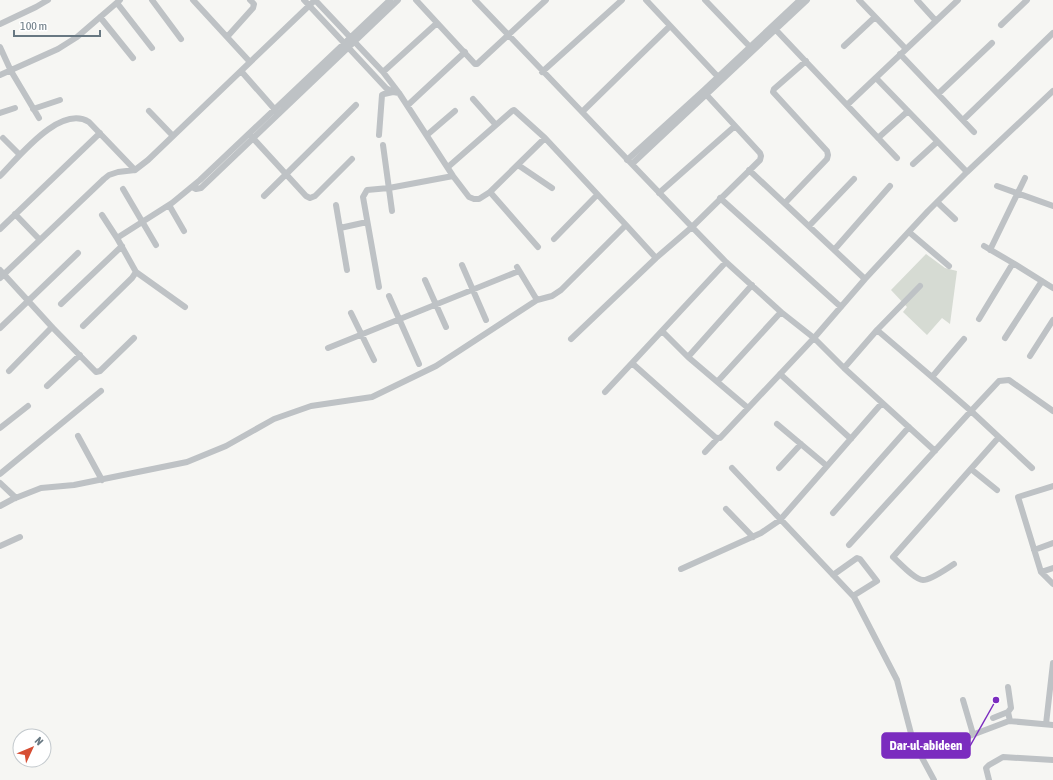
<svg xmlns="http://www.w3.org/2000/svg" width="1053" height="780" viewBox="0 0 1053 780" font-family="'Asap Condensed',sans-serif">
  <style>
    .park { fill: #d6dbd3 }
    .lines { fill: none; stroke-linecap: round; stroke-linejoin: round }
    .minor { stroke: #bec2c5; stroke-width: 6 }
    .leader { fill: none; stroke: #7b2cbf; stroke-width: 1.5 }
    .callout-dot { fill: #7b2cbf; stroke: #fff; stroke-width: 1.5 }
    .callout { fill: #7b2cbf; stroke: #7b2cbf; stroke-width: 1.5 }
    .callout-label { font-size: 13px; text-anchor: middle; font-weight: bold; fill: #fff }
  </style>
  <rect width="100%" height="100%" fill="#f6f6f3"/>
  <!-- park -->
  <path class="park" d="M 926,254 L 945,268 L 957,271 L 950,324 L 942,318 L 927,335 L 903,312 L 907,307 L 891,290 Z"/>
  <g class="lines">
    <!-- minor -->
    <path class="minor" d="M 152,0 L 181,39
      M 193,0 L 227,37
      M 304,0 L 386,88 L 393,92 L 399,93
      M 416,0 L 475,64 L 477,64 L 546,0
      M 475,0 L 692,227 L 726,262 L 781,312 L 814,338 L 844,368 L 935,451
      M 646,0 L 720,79
      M 705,0 L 752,49
      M 859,0 L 906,49
      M 917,0 L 936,21
      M 117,3 L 152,48
      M 100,17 L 133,58
      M 0,24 L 36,7 L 48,0
      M 1001,25 L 1027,0
      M 776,30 L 897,158
      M 844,46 L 875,17
      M 0,47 L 11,71 L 39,118
      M 900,54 L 974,132
      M 250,62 L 227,37 L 253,8 L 254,4 L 250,0
      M 241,71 L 277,112
      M 383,72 L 437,23
      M 542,72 L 622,0
      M 0,75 L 58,49 L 77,37 L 120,0
      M 876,78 L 967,172
      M 938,94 L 992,43
      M 473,99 L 496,125
      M 408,105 L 465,52
      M 847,105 L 958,0
      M 33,109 L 60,100
      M 149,111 L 173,136
      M 582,112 L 670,26
      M 0,113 L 15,108
      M 963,120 L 1053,33
      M 379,135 L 382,95 L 384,94 L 393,92
      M 427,135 L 455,111
      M 251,136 L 306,196 L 310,198 L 315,196 L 352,159
      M 3,138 L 20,155
      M 878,138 L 908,111
      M 383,145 L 392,211
      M 627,160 L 703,91 L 800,0
      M 632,164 L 807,0
      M 913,164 L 937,142
      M 518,165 L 552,188
      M 448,167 L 512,111 L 514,110 L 545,138 L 626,225
      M 749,170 L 865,279
      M 0,176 C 19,157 60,104 89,122 L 135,170
      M 997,186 L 1053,206
      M 192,187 L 196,189 L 201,188 L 398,0
      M 123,189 L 156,245
      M 659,193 L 735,126
      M 264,196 L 356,105
      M 720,198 L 841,307
      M 937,202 L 955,219
      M 785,203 L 827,159 L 828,155 L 827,151 L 773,92 L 774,89 L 806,61
      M 169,205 L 184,231
      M 336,205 L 347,270
      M 15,214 L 40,240
      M 102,215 L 117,238
      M 809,226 L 854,179
      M 340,228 L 367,222
      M 0,229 L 100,133
      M 909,232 L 949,266
      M 554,239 L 597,195
      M 984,246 L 1013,263
      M 538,247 L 490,192 L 545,138
      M 834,250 L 890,186
      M 990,250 L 1025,178
      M 462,265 L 486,320
      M 0,270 L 52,327 L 96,372 L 100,371 L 134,338
      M 0,278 L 104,179 L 109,175 L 118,172 L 135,170 L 148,160 L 315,0 L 383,72 L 399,93 L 453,176 L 469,197 L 474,199 L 479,199 L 490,192
      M 425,280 L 446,327
      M 379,287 L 363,197 L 367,190 L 389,188 L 453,176
      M 389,296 L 419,364
      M 537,300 L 552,296 L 561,290 L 626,225 L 656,258
      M 61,304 L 122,246
      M 185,307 L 136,272 L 117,238 L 172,203 L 200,180 L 390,0
      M 351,313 L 374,360
      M 979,319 L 1013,263 L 1053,288
      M 83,326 L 132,278 L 136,272
      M 0,328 L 78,253
      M 877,330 L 932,377 L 964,339
      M 662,331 L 688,357 L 748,408
      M 1005,338 L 1042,281
      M 571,339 L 656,258 L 692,227 L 760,160 L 761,156 L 760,153 L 703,91
      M 328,348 L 519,271
      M 1030,356 L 1053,320
      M 688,357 L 752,285
      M 633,364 L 716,438 L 720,438 L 814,338 L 865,279 L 928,211 L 967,172 L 1053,91
      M 844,368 L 877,330 L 920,286
      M 9,371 L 52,327
      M 780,374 L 851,439
      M 932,377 L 971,411 L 1032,468
      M 718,381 L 781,312
      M 47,386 L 80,355
      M 605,392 L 726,262
      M 777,424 L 827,466
      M 0,428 L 28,406
      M 78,436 L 102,480
      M 705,452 L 718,438
      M 732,468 L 854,597 L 897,680 L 913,741 L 934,780
      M 779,468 L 801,444
      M 971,469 L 997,490
      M 0,474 L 101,391
      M 0,483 L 16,498
      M 1053,486 L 1018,497 L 1041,572 L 1053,584
      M 0,506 L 13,499 L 41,488 L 74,485 L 187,462 L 226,446 L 274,419 L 311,406 L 372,397 L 436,366 L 537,300 L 517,267
      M 726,509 L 753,537
      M 833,513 L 909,427
      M 849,545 L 971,411 L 999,381 L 1009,380 L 1053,411
      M 0,546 L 20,537
      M 1034,550 L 1053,543
      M 954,564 C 946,569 931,580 923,580 C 915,580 899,562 893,557 L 999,437
      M 681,569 L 761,533 L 780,520 L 882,403
      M 1041,572 L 1053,568
      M 833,575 L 857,558 L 860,559 L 877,581 L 853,596
      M 1008,687 L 1011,708 L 1008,712 L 1010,721
      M 963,700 L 973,734
      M 993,718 L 1008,712
      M 1046,724 L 1053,663
      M 918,750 L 972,735 L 1009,721 L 1053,725
      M 989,780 L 986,768 L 989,765 L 1003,757 L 1053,760"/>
  </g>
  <!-- callouts -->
  <path class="leader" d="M996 700L970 746"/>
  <circle class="callout-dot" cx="996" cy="700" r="4"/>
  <rect class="callout" x="882" y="733" width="88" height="25" rx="4"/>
  <g class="callout-label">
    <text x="926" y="750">Dar-ul-abideen</text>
  </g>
  <!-- north arrow -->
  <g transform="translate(32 748) rotate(46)"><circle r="19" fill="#ffffff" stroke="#c3c9cd"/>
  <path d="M0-3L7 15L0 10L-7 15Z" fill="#d64e34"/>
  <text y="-6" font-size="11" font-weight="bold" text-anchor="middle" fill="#687882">N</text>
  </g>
  <!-- scale -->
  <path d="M14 30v6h86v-6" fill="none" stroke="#687882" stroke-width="2"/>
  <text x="20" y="30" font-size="12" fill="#687882" stroke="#ffffff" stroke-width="3" paint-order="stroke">100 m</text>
</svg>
